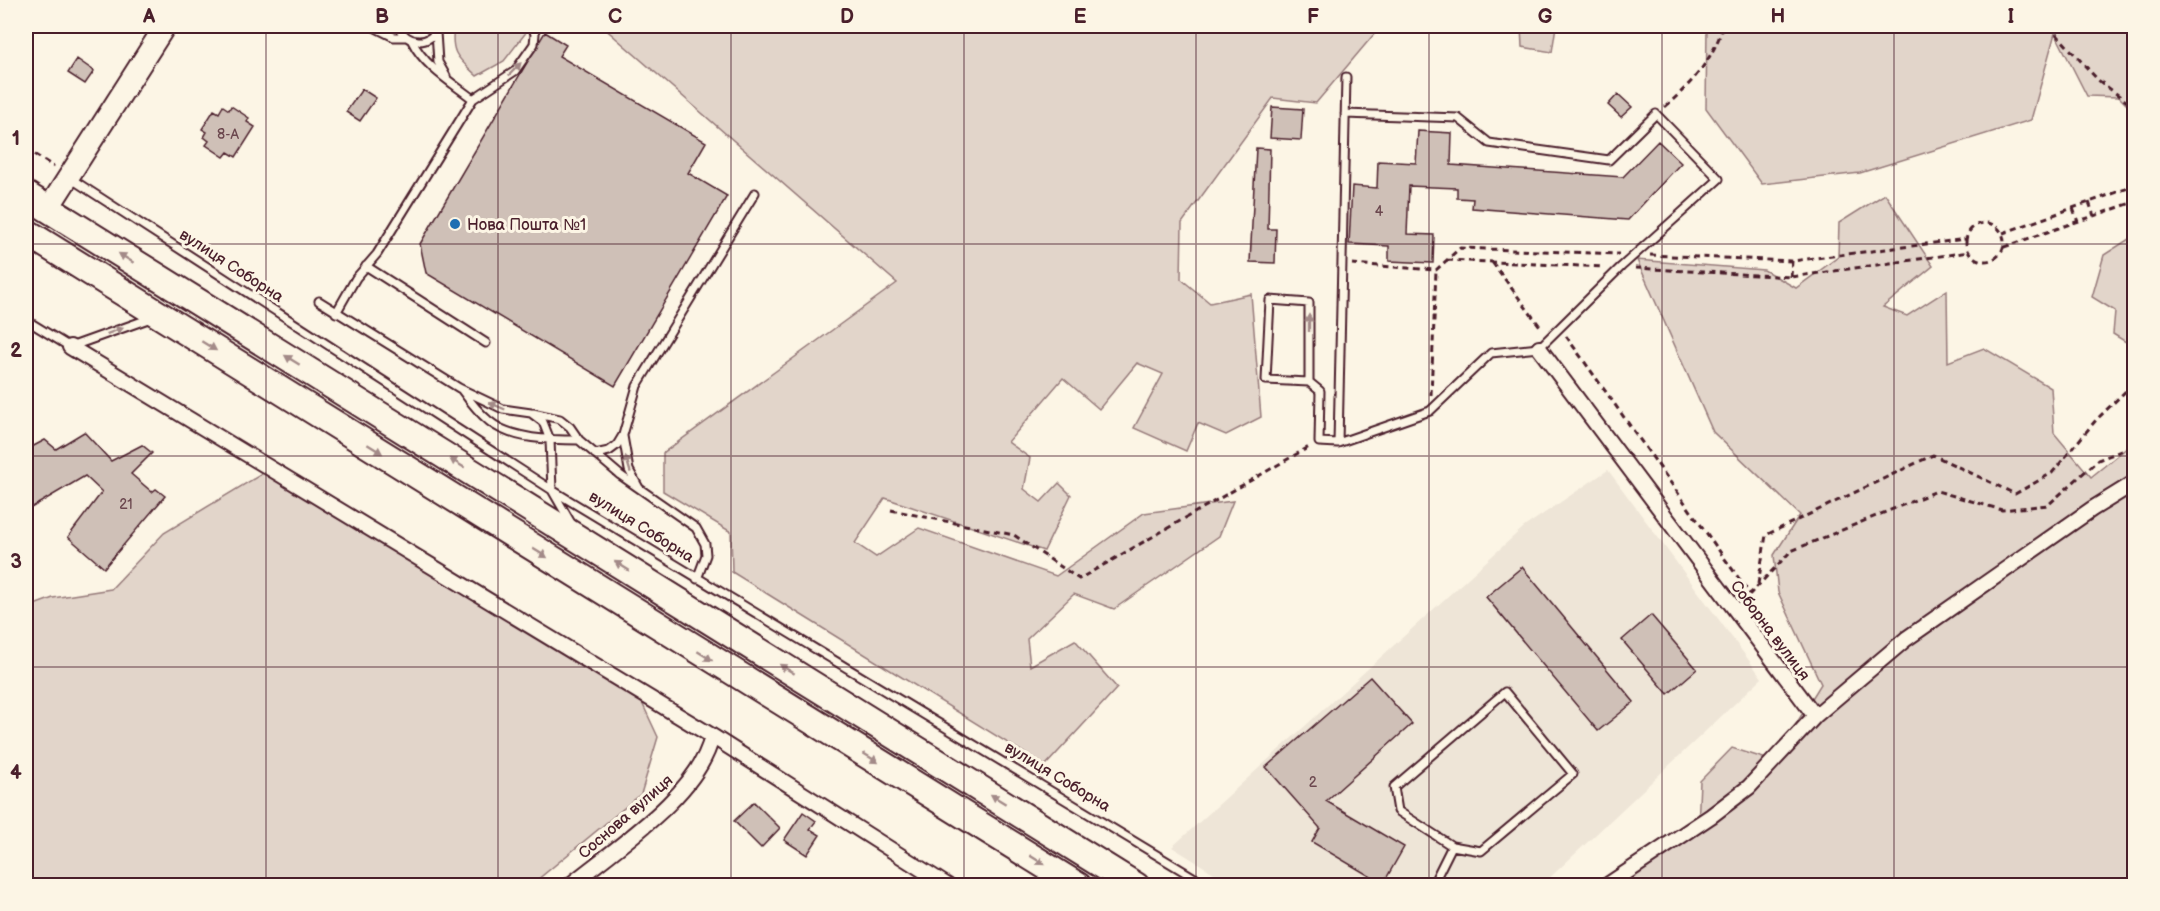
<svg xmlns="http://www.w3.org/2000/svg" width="2160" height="911" viewBox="0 0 2160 911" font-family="'Balsamiq Sans',sans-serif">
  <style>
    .built { fill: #eee5d7 }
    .green { fill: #e2d5ca; stroke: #967a7a; stroke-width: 1.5 }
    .building { fill: #cfc0b7; stroke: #4a1f2b; stroke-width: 1.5 }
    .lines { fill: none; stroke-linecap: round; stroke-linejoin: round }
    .lane-casing { stroke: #4a1f2b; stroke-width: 11 }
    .street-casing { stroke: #4a1f2b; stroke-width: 18 }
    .secondary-casing { stroke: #4a1f2b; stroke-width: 24 }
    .highway-casing { stroke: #4a1f2b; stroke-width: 30 }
    .path { stroke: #4a1f2b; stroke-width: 3; stroke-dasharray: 6 4.5; stroke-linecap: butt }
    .lane { stroke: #fcf5e5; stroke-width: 7 }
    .street { stroke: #fcf5e5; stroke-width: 14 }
    .secondary { stroke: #fcf5e5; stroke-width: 20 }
    .highway { stroke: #fcf5e5; stroke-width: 26 }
    .oneway { fill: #a38a88 }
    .grid { fill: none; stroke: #4a1f2b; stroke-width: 1.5; stroke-opacity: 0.55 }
    .poi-dot { fill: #1f6fb2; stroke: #fcf5e5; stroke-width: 2 }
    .labels { text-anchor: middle; stroke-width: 6; stroke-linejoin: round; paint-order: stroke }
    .number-label { font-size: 14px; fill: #6b474e }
    .poi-label { font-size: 16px; fill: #4a1f2b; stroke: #fcf5e5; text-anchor: start }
    .street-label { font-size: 16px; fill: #4a1f2b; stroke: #fcf5e5 }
    .neatline { fill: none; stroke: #4a1f2b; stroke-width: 2 }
    .grid-label { font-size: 20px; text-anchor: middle; font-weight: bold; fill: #4a1f2b }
  </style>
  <rect width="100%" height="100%" fill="#fcf5e5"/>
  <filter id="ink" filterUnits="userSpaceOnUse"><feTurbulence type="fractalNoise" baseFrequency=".0167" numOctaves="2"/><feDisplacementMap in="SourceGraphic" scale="12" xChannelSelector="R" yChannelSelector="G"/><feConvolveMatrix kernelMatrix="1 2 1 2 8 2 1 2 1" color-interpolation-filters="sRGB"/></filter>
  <g filter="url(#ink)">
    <!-- built -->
    <path class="built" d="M 1608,470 L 1762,678 L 1542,885 L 1233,885 L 1172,847 L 1524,527 Z"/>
    <!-- green -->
    <path class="green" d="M 454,26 L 531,26 L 504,61 L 477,76 C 458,58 450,54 454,26 Z
      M 602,26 L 1381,26 L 1316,103 L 1273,98 L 1182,223 L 1181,279 L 1210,303 L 1251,294 L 1261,417 L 1226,435 L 1198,423 L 1186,451 L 1134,428 L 1163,374 L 1137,363 L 1099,409 L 1063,378 L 1008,442 L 1030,458 L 1024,489 L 1041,502 L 1059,483 L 1071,495 L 1044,551 L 885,498 L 855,543 L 876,557 L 919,528 L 1056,576 L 1144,513 L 1233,501 L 1219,536 L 1114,609 L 1074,594 L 1027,639 L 1030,666 L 1075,640 L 1117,688 L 1045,766 L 732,572 L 731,532 L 663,491 L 663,453 L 897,283 Z
      M 1521,26 L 1556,26 L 1552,52 L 1522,47 Z
      M 1707,26 L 2134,26 L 2134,112 L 2119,97 L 2087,96 L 2055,33 L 2031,120 L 1860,173 L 1762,184 L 1706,108 Z
      M 1885,194 L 1933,266 L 1883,307 L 1907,316 L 1947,290 L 1948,362 L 1984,348 L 2051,388 L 2054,433 L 2091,477 L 2134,442 L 2134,885 L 1618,886 L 1698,827 L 1700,781 L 1732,748 L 1773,761 L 1821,684 L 1778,592 L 1774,555 L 1800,515 L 1713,432 L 1637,260 L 1764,270 L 1796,288 L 1838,257 L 1839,223 Z
      M 2132,237 L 2134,240 L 2134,347 L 2113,334 L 2115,311 L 2092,297 L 2104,255 Z
      M 265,472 L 637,692 L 658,737 L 641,794 L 531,885 L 26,885 L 26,608 L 53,598 L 111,589 L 164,533 Z"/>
    <!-- building -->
    <path class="building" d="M 545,32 L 566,45 L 559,56 L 706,142 L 688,173 L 727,196 L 615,386 L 426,273 L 420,244 Z
      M 77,59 L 94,71 L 85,84 L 68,73 Z
      M 362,89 L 376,98 L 360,121 L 346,112 Z
      M 1618,94 L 1632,107 L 1621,117 L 1608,105 Z
      M 223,106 L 229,110 L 231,106 L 249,118 L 247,122 L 255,127 L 236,157 L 228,152 L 224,157 L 206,145 L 209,141 L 204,137 L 207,132 L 202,129 L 214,110 L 219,113 Z
      M 1272,107 L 1303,109 L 1301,140 L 1270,138 Z
      M 1418,131 L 1452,133 L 1451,165 L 1623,177 L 1658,141 L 1681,163 L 1628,220 L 1472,208 L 1473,199 L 1457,198 L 1457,188 L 1409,186 L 1407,234 L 1434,235 L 1433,263 L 1389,261 L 1389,246 L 1349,244 L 1352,186 L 1377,188 L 1378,161 L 1416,163 Z
      M 1256,148 L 1270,149 L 1268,229 L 1276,229 L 1275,263 L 1250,262 Z
      M 84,432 L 111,461 L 142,445 L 152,453 L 131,474 L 152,492 L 156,489 L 165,496 L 104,568 L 68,537 L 102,492 L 85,476 L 26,511 L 26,450 L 45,440 L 56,449 Z
      M 1522,567 L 1634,702 L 1598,731 L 1486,597 Z
      M 1651,615 L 1697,669 L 1668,694 L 1622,640 Z
      M 1370,677 L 1412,724 L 1326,801 L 1404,847 L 1383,884 L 1312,842 L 1320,828 L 1266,767 Z
      M 754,802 L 780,828 L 761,848 L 734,821 Z
      M 803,812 L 816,821 L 810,829 L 820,835 L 807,855 L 784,840 Z"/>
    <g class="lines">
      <defs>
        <path id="lane" d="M 372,26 L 394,37 L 406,37
          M 398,26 C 406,45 431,47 438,26
          M 436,32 L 438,62 L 446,76
          M 412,41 C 424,66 451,82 473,99
          M 70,178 L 552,490 L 1208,886
          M 366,266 L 486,343
          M 319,301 L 459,388 L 503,409 L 531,413 L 543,422 L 550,440 L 552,490 L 571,523
          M 336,313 L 356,278 L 377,254 L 473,99 L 515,71 L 534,44 L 535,34 L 532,26
          M 26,320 L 70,347 L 151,318
          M 1309,382 L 1309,303 L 1270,300 L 1266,380 L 1309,382 L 1320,391 L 1319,442 L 1338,443 L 1430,411 L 1491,353 L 1539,348 L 1621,267 L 1719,179 L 1656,114 L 1609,160 L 1489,143 L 1458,118 L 1345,114
          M 461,389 C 469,400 478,412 489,421 C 511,440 552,440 579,440
          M 533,413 L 560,419 L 570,427 L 579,440 L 620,475 L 696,528 L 705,544 L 706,555 L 697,579
          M 623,436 L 629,470 L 639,488
          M 1338,443 L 1346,77
          M 595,454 L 609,451 L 617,445 L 623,435 L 637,386 L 755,193
          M 1505,692 L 1573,774 L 1481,851 L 1452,846 L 1398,811 L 1394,787 Z
          M 1432,886 L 1452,846"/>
        <path id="street" d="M 70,347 L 712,736 L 948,886
          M 1539,348 L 1815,716 L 1749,787 L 1711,816 L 1606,886
          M 1815,716 L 1906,639 L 2092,509 L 2134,483
          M 569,886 C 614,849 700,794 712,736"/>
        <path id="secondary" d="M 48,209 L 165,26"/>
        <path id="highway" d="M 26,195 L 1136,886
          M 26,232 L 1078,886"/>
      </defs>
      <!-- lane casing -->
      <use href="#lane" class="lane-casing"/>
      <!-- street casing -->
      <use href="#street" class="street-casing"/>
      <!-- secondary casing -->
      <use href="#secondary" class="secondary-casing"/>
      <!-- highway casing -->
      <use href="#highway" class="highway-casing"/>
      <!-- path -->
      <path class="path" d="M 2049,26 L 2098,80 L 2134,107
        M 1665,107 C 1691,84 1713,60 1723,26
        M 26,149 L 54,167
        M 2089,202 L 2094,216
        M 2073,208 L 2078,222
        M1966 242a19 19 0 1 1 38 0a19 19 0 1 1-38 0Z
        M 2003,233 L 2134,186
        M 2004,247 L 2134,202
        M 1650,255 L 1792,261 L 1966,239
        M 1447,260 L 1604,267
        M 1492,262 L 1542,329
        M 1352,264 L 1436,270 L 1460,248 L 1619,254
        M 1635,268 L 1791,277 L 1969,252
        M 1791,277 L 1792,261
        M 1566,336 L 1750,594 L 1791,551 L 1937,491 L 2002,510 L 2048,505 L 2098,460 L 2134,446
        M 1431,395 L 1436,270
        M 891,510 L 1014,535 L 1079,579 L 1309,447
        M 1758,584 L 1766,535 L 1933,455 L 2015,494 L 2052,473 L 2096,420 L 2134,383"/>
      <!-- lane -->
      <use href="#lane" class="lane"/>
      <!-- street -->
      <use href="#street" class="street"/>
      <!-- secondary -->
      <use href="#secondary" class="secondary"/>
      <!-- highway -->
      <use href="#highway" class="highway"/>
    </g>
    <!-- one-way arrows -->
    <defs><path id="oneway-solid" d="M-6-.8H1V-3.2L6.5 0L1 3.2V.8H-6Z" transform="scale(1.5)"/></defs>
    <g class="oneway">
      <use href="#oneway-solid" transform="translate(515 69) rotate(-46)"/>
      <use href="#oneway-solid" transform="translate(126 258) rotate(-148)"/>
      <use href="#oneway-solid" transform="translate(1309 323) rotate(-90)"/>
      <use href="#oneway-solid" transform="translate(115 331) rotate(-20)"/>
      <use href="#oneway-solid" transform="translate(209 346) rotate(32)"/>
      <use href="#oneway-solid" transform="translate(292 360) rotate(-148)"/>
      <use href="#oneway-solid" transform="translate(497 406) rotate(-157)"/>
      <use href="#oneway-solid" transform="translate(375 449) rotate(32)"/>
      <use href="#oneway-solid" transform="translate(457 463) rotate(-148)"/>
      <use href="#oneway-solid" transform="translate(628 464) rotate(-107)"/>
      <use href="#oneway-solid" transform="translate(540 553) rotate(32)"/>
      <use href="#oneway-solid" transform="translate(622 566) rotate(-148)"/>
      <use href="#oneway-solid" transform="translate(705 656) rotate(32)"/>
      <use href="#oneway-solid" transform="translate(787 669) rotate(-148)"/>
      <use href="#oneway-solid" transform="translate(871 758) rotate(32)"/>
      <use href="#oneway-solid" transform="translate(998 799) rotate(-148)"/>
      <use href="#oneway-solid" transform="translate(1037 860) rotate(32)"/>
    </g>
  </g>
  <!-- grid -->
  <path class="grid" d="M 266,26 L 266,886M 498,26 L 498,886M 731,26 L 731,886M 964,26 L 964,886M 1196,26 L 1196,886M 1429,26 L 1429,886M 1662,26 L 1662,886M 1894,26 L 1894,886M 26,244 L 2134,244M 26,456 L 2134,456M 26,667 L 2134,667"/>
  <!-- markers -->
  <circle class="poi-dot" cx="455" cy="224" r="6"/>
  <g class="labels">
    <!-- number labels -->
    <g class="number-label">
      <text x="228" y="139">8-А</text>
      <text x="1379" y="216">4</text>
      <text x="126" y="509">21</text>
      <text x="1313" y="787">2</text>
    </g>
    <!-- poi labels -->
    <g class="poi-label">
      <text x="467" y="230">Нова Пошта №1</text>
    </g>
    <!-- street labels -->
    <g class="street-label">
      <text transform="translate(232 265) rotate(33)" y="6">вулиця Соборна</text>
      <text transform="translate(642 526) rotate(32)" y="6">вулиця Соборна</text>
      <text transform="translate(1771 630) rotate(53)" y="6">Соборна вулиця</text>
      <text transform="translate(1058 776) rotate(31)" y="6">вулиця Соборна</text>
      <text transform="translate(625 816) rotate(-41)" y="6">Соснова вулиця</text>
    </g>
  </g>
  <!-- margin -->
  <rect width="2160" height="911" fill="none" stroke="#fcf5e5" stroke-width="66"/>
  <rect x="33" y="33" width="2094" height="845" class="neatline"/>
  <g class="grid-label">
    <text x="149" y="23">A</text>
    <text x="382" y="23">B</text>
    <text x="615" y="23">C</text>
    <text x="847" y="23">D</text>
    <text x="1080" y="23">E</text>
    <text x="1313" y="23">F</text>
    <text x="1545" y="23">G</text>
    <text x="1778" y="23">H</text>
    <text x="2011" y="23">I</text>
    <text x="16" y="145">1</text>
    <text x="16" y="357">2</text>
    <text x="16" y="568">3</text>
    <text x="16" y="779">4</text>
  </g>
</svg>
